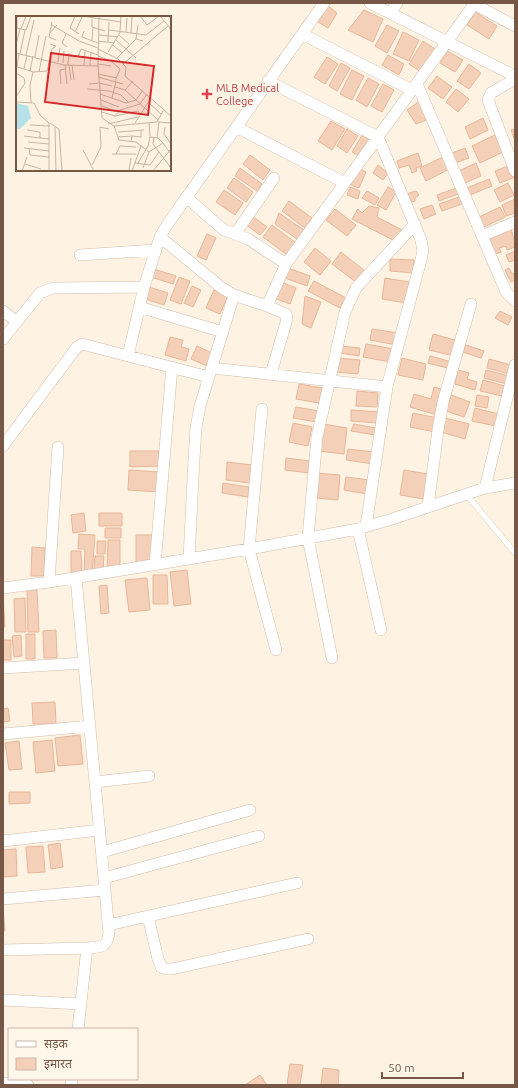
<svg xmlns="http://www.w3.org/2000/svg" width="518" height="1088" viewBox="0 0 518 1088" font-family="Ubuntu,'Noto Sans Devanagari',sans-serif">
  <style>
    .building { fill: #f5d0b8; stroke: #e8b698 }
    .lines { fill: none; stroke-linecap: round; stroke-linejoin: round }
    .service-casing { stroke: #d1bcab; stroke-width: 6 }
    .minor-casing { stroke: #d1bcab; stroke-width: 12 }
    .service { stroke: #fff; stroke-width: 5.5 }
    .minor { stroke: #fff; stroke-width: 11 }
    .health-dot { fill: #e0444e; stroke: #fff7ea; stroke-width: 1.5 }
    .labels { text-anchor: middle; stroke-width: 3; stroke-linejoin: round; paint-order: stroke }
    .health-label { font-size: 11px; fill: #be3a42; stroke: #fff7ea; text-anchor: start }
    .inset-road { fill: none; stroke: #c8b5a4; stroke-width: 1 }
    .view { fill: #d62828; fill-opacity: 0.15; stroke: #d62828; stroke-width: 2 }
    .inset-edge { fill: none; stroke: #775847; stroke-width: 2 }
  </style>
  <rect width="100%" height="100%" fill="#fef3e2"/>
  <!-- building -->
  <path class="building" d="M 328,6 L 337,13 L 328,28 L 318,22 Z
    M 364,10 L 383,19 L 373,42 L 348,30 Z
    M 475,12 L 497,26 L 489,39 L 467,25 Z
    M 387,25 L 399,31 L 387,53 L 375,46 Z
    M 403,32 L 419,40 L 409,61 L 393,54 Z
    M 423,41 L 435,49 L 421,72 L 409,64 Z
    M 447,51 L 463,60 L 455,72 L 440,63 Z
    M 388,55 L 404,64 L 399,75 L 382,65 Z
    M 327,57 L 338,64 L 325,84 L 314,77 Z
    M 341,63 L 350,68 L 337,91 L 329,86 Z
    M 469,64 L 481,73 L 469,89 L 457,81 Z
    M 352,70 L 364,76 L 352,100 L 340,94 Z
    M 437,76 L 452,87 L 443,99 L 428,88 Z
    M 368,78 L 379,84 L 367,107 L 356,100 Z
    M 383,84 L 394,90 L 382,112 L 371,106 Z
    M 456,89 L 469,99 L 458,112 L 446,102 Z
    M 420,101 L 426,120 L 416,124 L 407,110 Z
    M 483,118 L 488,130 L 470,139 L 465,127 Z
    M 331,121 L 345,129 L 332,150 L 318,141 Z
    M 347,129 L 358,136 L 347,153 L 337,146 Z
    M 515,129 L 515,141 L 511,130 Z
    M 362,135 L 371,141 L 361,157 L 352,152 Z
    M 495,135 L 503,152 L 480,163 L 472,146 Z
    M 465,148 L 469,158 L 455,163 L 452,153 Z
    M 418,153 L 422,166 L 416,168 L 417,171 L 412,173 L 409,165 L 399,168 L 397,161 Z
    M 250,155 L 270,170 L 263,180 L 243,164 Z
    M 443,157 L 449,169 L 426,181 L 420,168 Z
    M 476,163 L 481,176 L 465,183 L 459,171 Z
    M 378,165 L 388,173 L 383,180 L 373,173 Z
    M 511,165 L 515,177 L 500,183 L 495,171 Z
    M 240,168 L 262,184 L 257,191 L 235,176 Z
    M 358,168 L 366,172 L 359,188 L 351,185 Z
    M 234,178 L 253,192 L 246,202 L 227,188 Z
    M 489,179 L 492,186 L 470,195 L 467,188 Z
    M 508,183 L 514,195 L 500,202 L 494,190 Z
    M 350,187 L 360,191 L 358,199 L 347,195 Z
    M 388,187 L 396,192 L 386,210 L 377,205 Z
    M 459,187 L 461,193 L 439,201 L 437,195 Z
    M 224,190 L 243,203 L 235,215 L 216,202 Z
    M 367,191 L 379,198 L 375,205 L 362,198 Z
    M 416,191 L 419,195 L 415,198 L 415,201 L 409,203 L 406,194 Z
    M 462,196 L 465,203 L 442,211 L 439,204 Z
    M 515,199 L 515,213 L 506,216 L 502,205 Z
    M 289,201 L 312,218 L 305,228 L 282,211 Z
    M 432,205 L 436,214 L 424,219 L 420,209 Z
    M 369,206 L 379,208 L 377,217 L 404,231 L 393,240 L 352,219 L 358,209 L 362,213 Z
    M 500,207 L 505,217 L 482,228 L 477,218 Z
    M 335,209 L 356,225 L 347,236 L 326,220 Z
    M 279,213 L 304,230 L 297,239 L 275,224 Z
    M 252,216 L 267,227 L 260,235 L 245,224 Z
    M 272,225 L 296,243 L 287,255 L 263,237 Z
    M 510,226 L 515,242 L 515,247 L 507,250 L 506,246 L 499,248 L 501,252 L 495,254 L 488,234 Z
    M 207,234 L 216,238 L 206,260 L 197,256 Z
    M 315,248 L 331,261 L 320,275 L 304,262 Z
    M 515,251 L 515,260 L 509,262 L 506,255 Z
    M 341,252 L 365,271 L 357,283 L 332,264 Z
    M 390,259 L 414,260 L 413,273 L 390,271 Z
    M 288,268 L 310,276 L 307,286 L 285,278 Z
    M 509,268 L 512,274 L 515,273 L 515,280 L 511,282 L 505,270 Z
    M 154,269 L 176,276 L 173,284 L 151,277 Z
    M 179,277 L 190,281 L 181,304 L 170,300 Z
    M 385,278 L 409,282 L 406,303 L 382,299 Z
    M 314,281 L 346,298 L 340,308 L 308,291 Z
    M 281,282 L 296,288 L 290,304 L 274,298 Z
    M 192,286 L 201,290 L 193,307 L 184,303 Z
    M 149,287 L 168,293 L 164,305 L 145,299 Z
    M 214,290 L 228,296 L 220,314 L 206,308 Z
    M 305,296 L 321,302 L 311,328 L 302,324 Z
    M 500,311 L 512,317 L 508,325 L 495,318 Z
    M 372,329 L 398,333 L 396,345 L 370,340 Z
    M 433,334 L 458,341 L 454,356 L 429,350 Z
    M 170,337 L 183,340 L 181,347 L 189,349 L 186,361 L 165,355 Z
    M 366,344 L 394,349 L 391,362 L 363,357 Z
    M 466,345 L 484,351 L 481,358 L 463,352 Z
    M 197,346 L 212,353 L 207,366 L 191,359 Z
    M 341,346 L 360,348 L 359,356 L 340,353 Z
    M 430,356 L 452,362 L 451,369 L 428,363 Z
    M 337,358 L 360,360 L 358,374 L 336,372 Z
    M 402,358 L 426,364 L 423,380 L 398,375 Z
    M 489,359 L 511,365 L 509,374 L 487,368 Z
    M 458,370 L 469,373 L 467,379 L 477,382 L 475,390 L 455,384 Z
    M 486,370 L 509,376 L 507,384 L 484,378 Z
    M 483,380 L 505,386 L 502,396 L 480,391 Z
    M 299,384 L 322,388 L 319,403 L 296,399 Z
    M 434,387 L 444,390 L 437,415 L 410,407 L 414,394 L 431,399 Z
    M 357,391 L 378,393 L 377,407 L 356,406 Z
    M 451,395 L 470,402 L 464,417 L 446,411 Z
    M 477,395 L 489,397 L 487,408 L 475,406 Z
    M 296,407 L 319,411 L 317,422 L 293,418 Z
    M 475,408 L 499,414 L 496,426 L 472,421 Z
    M 351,410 L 379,412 L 378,423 L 351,421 Z
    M 413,413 L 438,418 L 435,432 L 410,427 Z
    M 445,418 L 469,424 L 465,439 L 441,432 Z
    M 293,423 L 312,427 L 308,446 L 289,442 Z
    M 323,424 L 347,428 L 344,454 L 319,451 Z
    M 354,424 L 376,428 L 375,435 L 351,431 Z
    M 348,449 L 374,452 L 373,464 L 346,460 Z
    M 130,451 L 159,451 L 159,466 L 130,467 Z
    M 286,458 L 310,461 L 309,473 L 285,470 Z
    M 227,462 L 252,465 L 250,483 L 226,480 Z
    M 129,470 L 160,472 L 159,492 L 128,490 Z
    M 404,470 L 428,474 L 424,499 L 400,495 Z
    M 317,473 L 340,475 L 338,500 L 316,498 Z
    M 346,477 L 369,480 L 367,494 L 344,490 Z
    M 223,483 L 249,487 L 248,497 L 222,493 Z
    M 84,513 L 86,531 L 73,533 L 71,515 Z
    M 99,513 L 122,513 L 122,526 L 99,526 Z
    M 105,528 L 121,528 L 121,538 L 105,538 Z
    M 79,534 L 95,535 L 92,574 L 84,573 L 85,549 L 78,549 Z
    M 136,535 L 152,535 L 152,563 L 136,563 Z
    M 108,540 L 120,540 L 120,569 L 107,569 Z
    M 97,541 L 106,541 L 105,554 L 97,554 Z
    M 32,547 L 45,548 L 44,576 L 31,576 Z
    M 71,551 L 81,551 L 82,572 L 71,572 Z
    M 95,556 L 104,556 L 103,571 L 94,571 Z
    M 187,570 L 191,604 L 174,606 L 170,572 Z
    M 153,575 L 167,575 L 168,604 L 153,604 Z
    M 147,578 L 150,610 L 129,612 L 125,580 Z
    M 107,585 L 109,613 L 101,614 L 99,586 Z
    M 27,590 L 37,590 L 39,632 L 28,632 Z
    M 3,596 L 5,627 L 3,627 Z
    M 25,598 L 26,632 L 15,632 L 14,599 Z
    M 56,630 L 57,658 L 44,658 L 43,631 Z
    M 26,634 L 35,634 L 35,659 L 26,659 Z
    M 21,635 L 22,656 L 14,657 L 12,636 Z
    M 3,640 L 11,640 L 11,660 L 3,660 Z
    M 55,702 L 56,724 L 33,724 L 32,703 Z
    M 8,708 L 10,721 L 3,722 L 3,709 Z
    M 80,735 L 83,764 L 58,766 L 55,738 Z
    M 52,740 L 55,771 L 36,773 L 33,742 Z
    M 19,741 L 22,769 L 9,770 L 5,743 Z
    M 9,792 L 30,792 L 30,803 L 9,804 Z
    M 60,843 L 63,867 L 51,869 L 48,845 Z
    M 43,846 L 45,872 L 28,873 L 26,847 Z
    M 16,849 L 17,876 L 3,877 L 3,850 Z
    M 3,909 L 5,931 L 3,931 Z
    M 290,1064 L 303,1065 L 300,1085 L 287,1085 Z
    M 323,1068 L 339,1070 L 338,1085 L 321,1085 Z
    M 260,1075 L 267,1085 L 245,1085 Z"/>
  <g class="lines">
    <defs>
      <path id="service" d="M 466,494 L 515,553"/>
      <path id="minor" d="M 370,3 L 515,76
        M 474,4 L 515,26
        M 390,13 L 397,3
        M 302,34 L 412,90
        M 515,79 L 491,93 L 488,100 L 515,171
        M 268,81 L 378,137 L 421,240 L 423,251 L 421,260 L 387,387 L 366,526
        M 417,84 L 506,292 L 515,301
        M 236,127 L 345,183
        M 186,197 L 224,230 L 248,239 L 286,264
        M 235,234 L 274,178
        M 482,236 L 515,222
        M 160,237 L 222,288 L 234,295 L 267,306
        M 80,255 L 156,250
        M 139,307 L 223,332
        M 3,311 L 17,322
        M 3,339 L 40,293 L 53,288 L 144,287 L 160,237 L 167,225 L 324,3
        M 128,356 L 144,287
        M 212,368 L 387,387
        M 271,374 L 287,319 L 286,314 L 267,306 L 286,264 L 475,3
        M 262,409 L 249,549 L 276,650
        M 3,446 L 77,347 L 82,344 L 209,377
        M 485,488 L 515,365
        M 428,507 L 438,430 L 443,402 L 471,304
        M 358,529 L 381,630
        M 189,559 L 194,459 L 196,428 L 200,406 L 234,295
        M 155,565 L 172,367
        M 76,578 L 109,933 C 107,948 101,947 87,948 L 78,1029
        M 49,582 L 58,447
        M 3,588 L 49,582 L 249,549 L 358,529 L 392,519 L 485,488 L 515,483
        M 332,658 L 308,538 L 317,437 L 345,312 L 356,288 L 415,224
        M 3,668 L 84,663
        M 3,734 L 90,726
        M 95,782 L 149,776
        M 3,841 L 100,830
        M 102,852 L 250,810
        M 104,878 L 259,836
        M 3,899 L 105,890
        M 148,916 L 158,959 L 161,967 L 166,969 L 172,969 L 308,939
        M 108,925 L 297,883
        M 3,950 L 87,948
        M 3,1000 L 81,1004
        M 3,1083 L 28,1085
        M 71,1085 L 72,1079"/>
    </defs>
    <!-- service casing -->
    <use href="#service" class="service-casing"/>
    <!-- minor casing -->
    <use href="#minor" class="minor-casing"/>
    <!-- service -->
    <use href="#service" class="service"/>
    <!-- minor -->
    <use href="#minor" class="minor"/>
  </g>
  <!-- markers -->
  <path class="health-dot" d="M205 88h4v4h4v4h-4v4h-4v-4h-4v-4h4z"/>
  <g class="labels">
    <!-- health labels -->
    <g class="health-label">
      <text x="216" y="92">MLB Medical<tspan x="216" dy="13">College</tspan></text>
    </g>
  </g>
  <!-- overview -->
  <g transform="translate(16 16)">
    <rect width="155" height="155" fill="#fef3e2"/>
    <path d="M 0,87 L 12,90 L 15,102 L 4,113 L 0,113 Z" fill="#b6e1e8"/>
    <path class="inset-road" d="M 1,0 L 1,13M 59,0 L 54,12 L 63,18M 66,0 L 105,6M 83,0 L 82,48 L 86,102 L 98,110 L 103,124 L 120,126 L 133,136 L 147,127 L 155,138M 124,0 L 131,9 L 143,0M 144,0 L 155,13M 76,3 L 76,11 L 89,15M 36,6 L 33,21 L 40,24M 36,9 L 63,25 L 82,32M 122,9 L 120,23 L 127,25M 0,12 L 10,14 L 15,0M 5,13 L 10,0M 93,14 L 115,17 L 116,0M 68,15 L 66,21 L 82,27M 104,15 L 105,0M 59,16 L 66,1M 110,16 L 111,2M 115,17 L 130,19 L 148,5M 33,18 L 41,9M 50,18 L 46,27 L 51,31M 83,19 L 102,21M 103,19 L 113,28M 100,24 L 120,42M 76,25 L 77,12M 82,25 L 98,27M 92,26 L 93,6M 0,29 L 4,13M 97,29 L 106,37M 82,33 L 102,43 L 110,51 L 109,60 L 155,100M 92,36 L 105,15M 0,37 L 48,49 L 82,50M 3,37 L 1,51 L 8,53M 4,38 L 9,14M 10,39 L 18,4M 11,39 L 8,53 L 17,56 L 31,55 L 36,33 L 40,30 L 34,28M 82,40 L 95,45 L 104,53 L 99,65M 19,41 L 23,19M 62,41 L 65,33 L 82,39M 101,42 L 120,23M 42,46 L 44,32M 47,47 L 48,35M 82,48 L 95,50M 107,48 L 152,10M 49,49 L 51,68M 52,49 L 53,37M 53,49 L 55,64M 56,49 L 58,64M 68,50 L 69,35M 74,50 L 75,36M 14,55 L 17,40M 23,56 L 30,20M 82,58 L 101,62M 82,61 L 107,68M 45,68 L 44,54 L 49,53M 73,68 L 83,67 L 96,70M 99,71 L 109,74 L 142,104M 71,73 L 93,75 L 105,79 L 112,86M 109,74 L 117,65M 84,78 L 110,87 L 120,84 L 127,74M 0,81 L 9,67 L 8,62 L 0,57M 96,82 L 100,65M 85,84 L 103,91M 0,86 L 18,87 L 24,99 L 33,107 L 33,155M 132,86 L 145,98M 15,87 L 14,69 L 17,56M 124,88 L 131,78M 86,90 L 99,95M 86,96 L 99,100 L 122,95 L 124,98M 99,100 L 104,94 L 124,88M 142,106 L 155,107M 34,107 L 43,113 L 46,155M 119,107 L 135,82M 133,107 L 134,121 L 142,122 L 147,127M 92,108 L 122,101M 14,109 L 33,110M 98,110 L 141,106 L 148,93M 39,111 L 40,155M 149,111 L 148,118 L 155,128M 11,114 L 24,116 L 24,122M 102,116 L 128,114M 8,120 L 33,123M 102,121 L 116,120M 138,121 L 137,128 L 155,152M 141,122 L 143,106M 115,125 L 116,120 L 125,121 L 125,114M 12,126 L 33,128M 8,132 L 33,135M 13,133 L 14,139 L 33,141M 67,134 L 78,155M 96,138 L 120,138M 100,138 L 104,130 L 120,131M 119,147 L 134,149 L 143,136M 122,147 L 132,130 L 134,121M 9,148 L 25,153M 76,149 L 85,131 L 84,111 L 93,113M 127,152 L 133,136M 113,154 L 115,142M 6,155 L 11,141M 116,155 L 125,130M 137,155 L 155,133"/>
    <path class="view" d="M 35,37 L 138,50 L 132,99 L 29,86 Z"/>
    <rect width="155" height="155" class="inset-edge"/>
  </g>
  <!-- border -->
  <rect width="518" height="1088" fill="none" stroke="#775847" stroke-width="8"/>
  <!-- legend -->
  <rect x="8" y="1028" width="130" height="52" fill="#fff7ea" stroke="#c9b7a9"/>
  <rect x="16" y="1041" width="20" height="6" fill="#ffffff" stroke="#c9b7a9"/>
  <text x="44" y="1048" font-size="12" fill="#775847">सड़क</text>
  <rect x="16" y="1058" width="20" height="12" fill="#f5d0b8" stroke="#c9b7a9"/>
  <text x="44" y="1068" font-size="12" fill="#775847">इमारत</text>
  <!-- scale -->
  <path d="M382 1072v6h81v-6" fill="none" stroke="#775847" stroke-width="2"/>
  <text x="388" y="1072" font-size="12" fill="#775847" stroke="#fff7ea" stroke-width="3" paint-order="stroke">50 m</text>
</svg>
